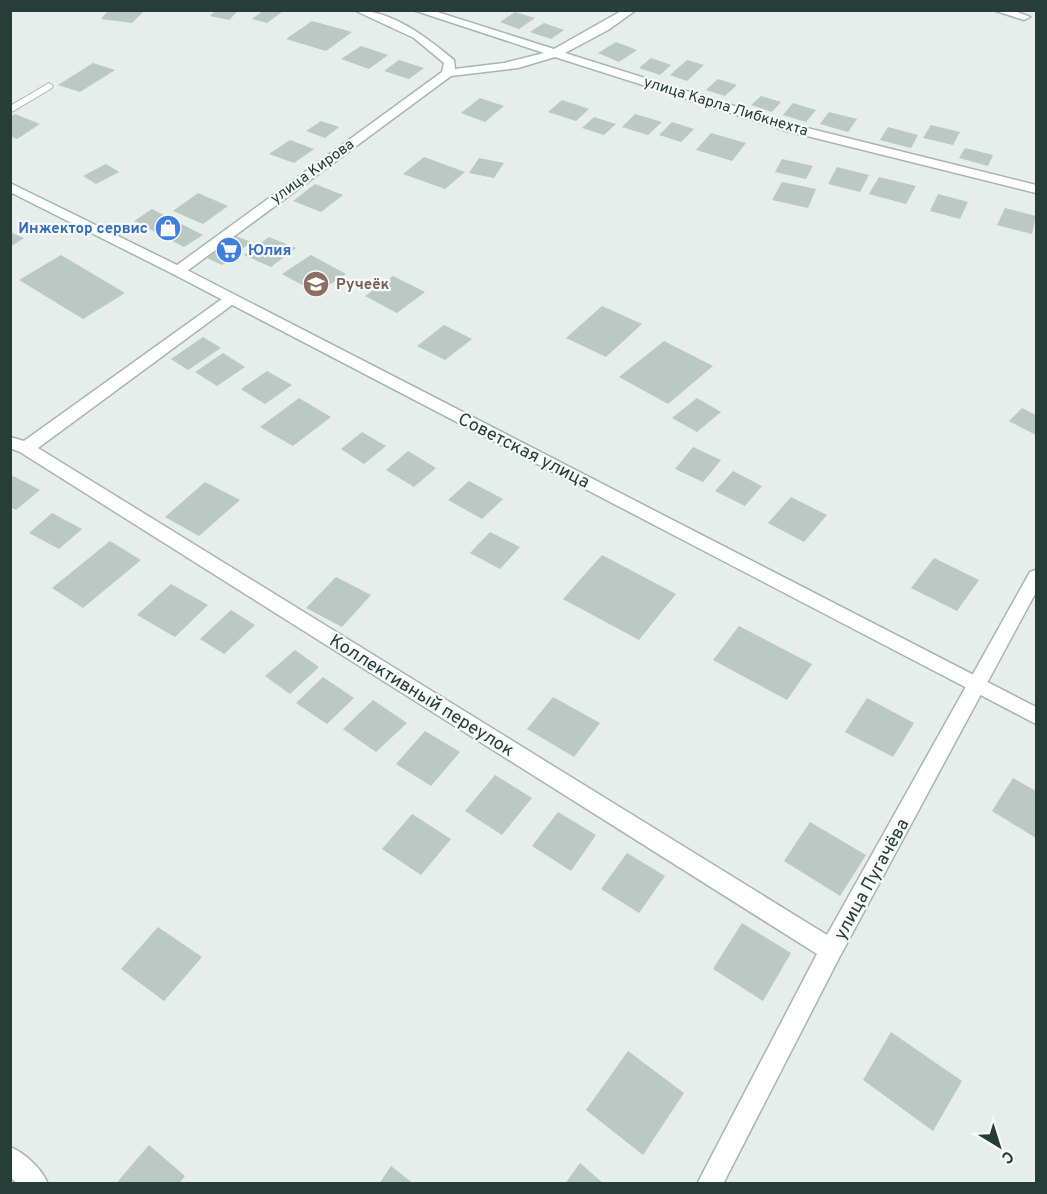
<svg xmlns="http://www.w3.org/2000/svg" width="1047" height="1194" viewBox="0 0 1047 1194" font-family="Overpass,sans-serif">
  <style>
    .building { fill: #bbc8c3 }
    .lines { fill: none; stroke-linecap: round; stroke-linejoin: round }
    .service-casing { stroke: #a9b5b1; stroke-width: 2 }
    .minor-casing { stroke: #a9b5b1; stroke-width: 3 }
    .secondary-casing { stroke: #a3b5af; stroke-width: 3 }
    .service { fill: #fff; fill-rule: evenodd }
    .minor { fill: #fff; fill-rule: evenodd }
    .secondary { fill: #fff; fill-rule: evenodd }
    .labels { text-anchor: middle; stroke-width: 4.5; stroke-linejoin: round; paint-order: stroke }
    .far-street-label { font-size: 15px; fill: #273d38; stroke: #f6faf8 }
    .far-shop-label { font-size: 15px; font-weight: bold; fill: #366cbe; stroke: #f6faf8; text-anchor: end }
    .far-education-label { font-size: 15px; font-weight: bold; fill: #785e54; stroke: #f6faf8; text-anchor: start }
    .street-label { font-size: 18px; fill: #273d38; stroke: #f6faf8 }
  </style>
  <rect width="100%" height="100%" fill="#e6edea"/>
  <!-- building -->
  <path class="building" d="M 109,10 L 134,10 L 143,12 L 132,23 L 101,19 Z
    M 216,10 L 239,10 L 229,20 L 210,16 Z
    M 264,10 L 275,10 L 282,12 L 267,23 L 252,19 Z
    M 515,12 L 535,18 L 519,29 L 500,22 Z
    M 312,21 L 352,32 L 326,51 L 286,39 Z
    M 544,23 L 564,30 L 551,39 L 530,32 Z
    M 616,42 L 637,50 L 619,62 L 598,53 Z
    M 361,46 L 388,55 L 369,69 L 341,59 Z
    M 651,58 L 671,65 L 660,75 L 639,68 Z
    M 399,60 L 424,68 L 409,79 L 384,71 Z
    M 687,60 L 704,65 L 687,81 L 670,75 Z
    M 93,63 L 115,70 L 80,92 L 58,85 Z
    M 718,79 L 737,85 L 725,96 L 706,90 Z
    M 761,96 L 781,102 L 772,112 L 751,105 Z
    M 480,98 L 504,106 L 485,122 L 461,113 Z
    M 562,100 L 589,109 L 576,121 L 548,112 Z
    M 793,103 L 816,110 L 806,122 L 783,115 Z
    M 829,112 L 857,119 L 848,132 L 820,124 Z
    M 15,114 L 40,124 L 17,139 L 10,136 L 10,117 Z
    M 635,114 L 662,122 L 648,135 L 622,127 Z
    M 594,117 L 616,124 L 604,135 L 582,128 Z
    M 321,121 L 339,127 L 325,138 L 306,131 Z
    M 672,122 L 694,129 L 681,142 L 659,135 Z
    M 931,125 L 960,132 L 953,145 L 923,138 Z
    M 888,127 L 918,135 L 911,148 L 880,140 Z
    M 711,133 L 746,143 L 732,161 L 696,150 Z
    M 290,140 L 314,149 L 294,163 L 269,154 Z
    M 965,148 L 993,155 L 988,166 L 959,158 Z
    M 424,157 L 465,172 L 445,189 L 403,174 Z
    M 479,158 L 504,163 L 494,178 L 469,173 Z
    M 782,159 L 813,166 L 806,179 L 775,172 Z
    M 106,164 L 119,172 L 96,184 L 83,176 Z
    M 837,167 L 869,175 L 860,192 L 828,184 Z
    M 879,177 L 916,186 L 906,204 L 869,194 Z
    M 782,182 L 816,189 L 808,208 L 772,200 Z
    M 315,184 L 343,195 L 321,212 L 293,201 Z
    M 198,193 L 228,206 L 203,224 L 173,211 Z
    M 938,194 L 968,202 L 960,219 L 930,211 Z
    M 1005,208 L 1036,216 L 1032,234 L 997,225 Z
    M 152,209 L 203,235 L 184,247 L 134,221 Z
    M 10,232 L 24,238 L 10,247 Z
    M 236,236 L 251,242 L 222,265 L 207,258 Z
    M 269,237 L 296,248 L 271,267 L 244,255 Z
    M 61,255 L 125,293 L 83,319 L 19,280 Z
    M 311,255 L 346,274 L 317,293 L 282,274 Z
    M 393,276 L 425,292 L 397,313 L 365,296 Z
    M 602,306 L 642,324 L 606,357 L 566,338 Z
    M 444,325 L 472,339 L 445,360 L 417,346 Z
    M 203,337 L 221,348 L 188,370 L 171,359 Z
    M 664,341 L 713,366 L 668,404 L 619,377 Z
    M 223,353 L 245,367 L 217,386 L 195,372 Z
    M 267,371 L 292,385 L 265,404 L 241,389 Z
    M 299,398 L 331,417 L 293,446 L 260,427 Z
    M 697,398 L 721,412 L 697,432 L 672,418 Z
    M 1022,408 L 1036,415 L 1036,435 L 1009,421 Z
    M 362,432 L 386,446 L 364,464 L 341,449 Z
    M 693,447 L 721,460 L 703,482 L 675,469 Z
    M 408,451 L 436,468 L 414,487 L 386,470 Z
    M 733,471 L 762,486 L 745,506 L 715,491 Z
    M 13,476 L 40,490 L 16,510 L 10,507 L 10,478 Z
    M 469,481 L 503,499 L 482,519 L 448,500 Z
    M 205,482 L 240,500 L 199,536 L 165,517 Z
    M 791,497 L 827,515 L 804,542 L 768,523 Z
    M 52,513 L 82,529 L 59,549 L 29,533 Z
    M 490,532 L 520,547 L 500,569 L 470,553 Z
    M 110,541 L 141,560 L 83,608 L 52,588 Z
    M 602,555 L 676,594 L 639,640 L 563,599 Z
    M 934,558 L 979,580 L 957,611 L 911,588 Z
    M 336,577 L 371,595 L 342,627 L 306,608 Z
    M 171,584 L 208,605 L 175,637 L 137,615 Z
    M 231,610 L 255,625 L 224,654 L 200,639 Z
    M 739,626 L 812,664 L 787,700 L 713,660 Z
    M 295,650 L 319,667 L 290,694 L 265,676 Z
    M 323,677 L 354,698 L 327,724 L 296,703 Z
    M 553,697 L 600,723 L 574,757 L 527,729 Z
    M 867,698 L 914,723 L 893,757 L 845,732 Z
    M 373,700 L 407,723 L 376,752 L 343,729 Z
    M 425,731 L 460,752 L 431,786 L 396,764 Z
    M 495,775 L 532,798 L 502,835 L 465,811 Z
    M 1013,778 L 1036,791 L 1036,838 L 992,811 Z
    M 558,812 L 596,835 L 571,871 L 532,846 Z
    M 412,814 L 451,839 L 421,875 L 382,849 Z
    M 810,822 L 866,855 L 840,896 L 784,861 Z
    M 627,853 L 665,876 L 639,913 L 601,889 Z
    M 742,923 L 791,953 L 763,1001 L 713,969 Z
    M 158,927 L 202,957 L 164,1001 L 121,969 Z
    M 891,1032 L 962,1081 L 933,1131 L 863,1080 Z
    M 628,1051 L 684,1093 L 643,1155 L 586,1110 Z
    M 149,1145 L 185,1176 L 179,1184 L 121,1184 L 118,1181 Z
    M 580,1163 L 604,1184 L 565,1184 Z
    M 391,1166 L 414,1184 L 379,1184 Z"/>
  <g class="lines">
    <defs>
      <path id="service" d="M 49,83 L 53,86 L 52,88 L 10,113 L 10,106 Z"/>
      <path id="minor" d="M 354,10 C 392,10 426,37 454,60 L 455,69 L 504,63 L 544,53 L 413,10 L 431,10 L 554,49 L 623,10 L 636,10 L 608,30 L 565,53 L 795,125 L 1036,185 L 1036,193 L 787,131 L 555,57 L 518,68 L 451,76 L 183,274 L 173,274 L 171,271 L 173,268 L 442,72 L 444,63 L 414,38 Z
        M 993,10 L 1012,10 L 1030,17 L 1024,20 Z
        M 231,294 L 236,296 L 238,299 L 236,302 L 38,448 L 827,935 L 1030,572 L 1036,570 L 1036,592 L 839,958 L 723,1184 L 697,1184 L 817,954 L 20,452 L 10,448 L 10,437 L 24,441 L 226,296 Z
        M 10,1147 C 25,1153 42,1169 48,1184 L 18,1184 L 10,1177 Z"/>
      <path id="secondary" d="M 10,183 L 183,268 L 1036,707 L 1036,724 L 173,274 L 10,192 Z"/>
    </defs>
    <!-- service casing -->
    <use href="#service" class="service-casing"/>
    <!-- minor casing -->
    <use href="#minor" class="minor-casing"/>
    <!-- secondary casing -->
    <use href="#secondary" class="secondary-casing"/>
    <!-- service -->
    <use href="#service" class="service"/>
    <!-- minor -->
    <use href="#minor" class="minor"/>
    <!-- secondary -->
    <use href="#secondary" class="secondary"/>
  </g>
  <!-- icons -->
  <defs>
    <symbol id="shop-disc" viewBox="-11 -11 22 22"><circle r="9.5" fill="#3f7fe0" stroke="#f6faf8"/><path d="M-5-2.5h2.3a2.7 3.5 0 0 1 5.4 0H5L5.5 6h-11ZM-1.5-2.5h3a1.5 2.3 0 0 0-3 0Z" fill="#fff"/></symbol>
    <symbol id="supermarket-disc" viewBox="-11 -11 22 22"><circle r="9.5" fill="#3f7fe0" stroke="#f6faf8"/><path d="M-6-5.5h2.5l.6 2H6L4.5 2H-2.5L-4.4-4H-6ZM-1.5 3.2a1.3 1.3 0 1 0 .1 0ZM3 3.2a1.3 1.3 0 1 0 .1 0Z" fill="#fff"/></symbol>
    <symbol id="school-disc" viewBox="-11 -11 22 22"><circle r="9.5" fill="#8d6e63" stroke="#f6faf8"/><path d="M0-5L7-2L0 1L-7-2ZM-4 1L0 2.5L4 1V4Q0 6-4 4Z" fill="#fff"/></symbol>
  </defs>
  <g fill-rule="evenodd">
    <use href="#shop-disc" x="153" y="213" width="30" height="30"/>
    <use href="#supermarket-disc" x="214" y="235" width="30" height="30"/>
    <use href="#school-disc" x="301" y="269" width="30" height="30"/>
  </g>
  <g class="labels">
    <!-- far-street labels -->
    <g class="far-street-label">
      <text transform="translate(726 106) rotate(17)" y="5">улица Карла Либкнехта</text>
      <text transform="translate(312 171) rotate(-36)" y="5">улица Кирова</text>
    </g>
    <!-- far-shop labels -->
    <g class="far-shop-label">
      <text x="148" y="233">Инжектор сервис</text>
      <text x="248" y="255" text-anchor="start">Юлия</text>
    </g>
    <!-- far-education labels -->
    <g class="far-education-label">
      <text x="336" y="289">Ручеёк</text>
    </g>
    <!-- street labels -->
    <g class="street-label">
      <text transform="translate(524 450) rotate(27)" y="6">Советская улица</text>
      <text transform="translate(422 695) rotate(32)" y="6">Коллективный переулок</text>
      <text transform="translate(871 879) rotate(-61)" y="6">улица Пугачёва</text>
    </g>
  </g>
  <!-- border -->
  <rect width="1047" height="1194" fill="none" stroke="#273d38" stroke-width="24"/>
  <!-- north arrow -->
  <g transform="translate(999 1146) rotate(142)" stroke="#f6faf8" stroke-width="4.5" paint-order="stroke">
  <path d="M0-4.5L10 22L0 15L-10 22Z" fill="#273d38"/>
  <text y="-9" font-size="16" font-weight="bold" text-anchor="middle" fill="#273d38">С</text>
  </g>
</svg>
